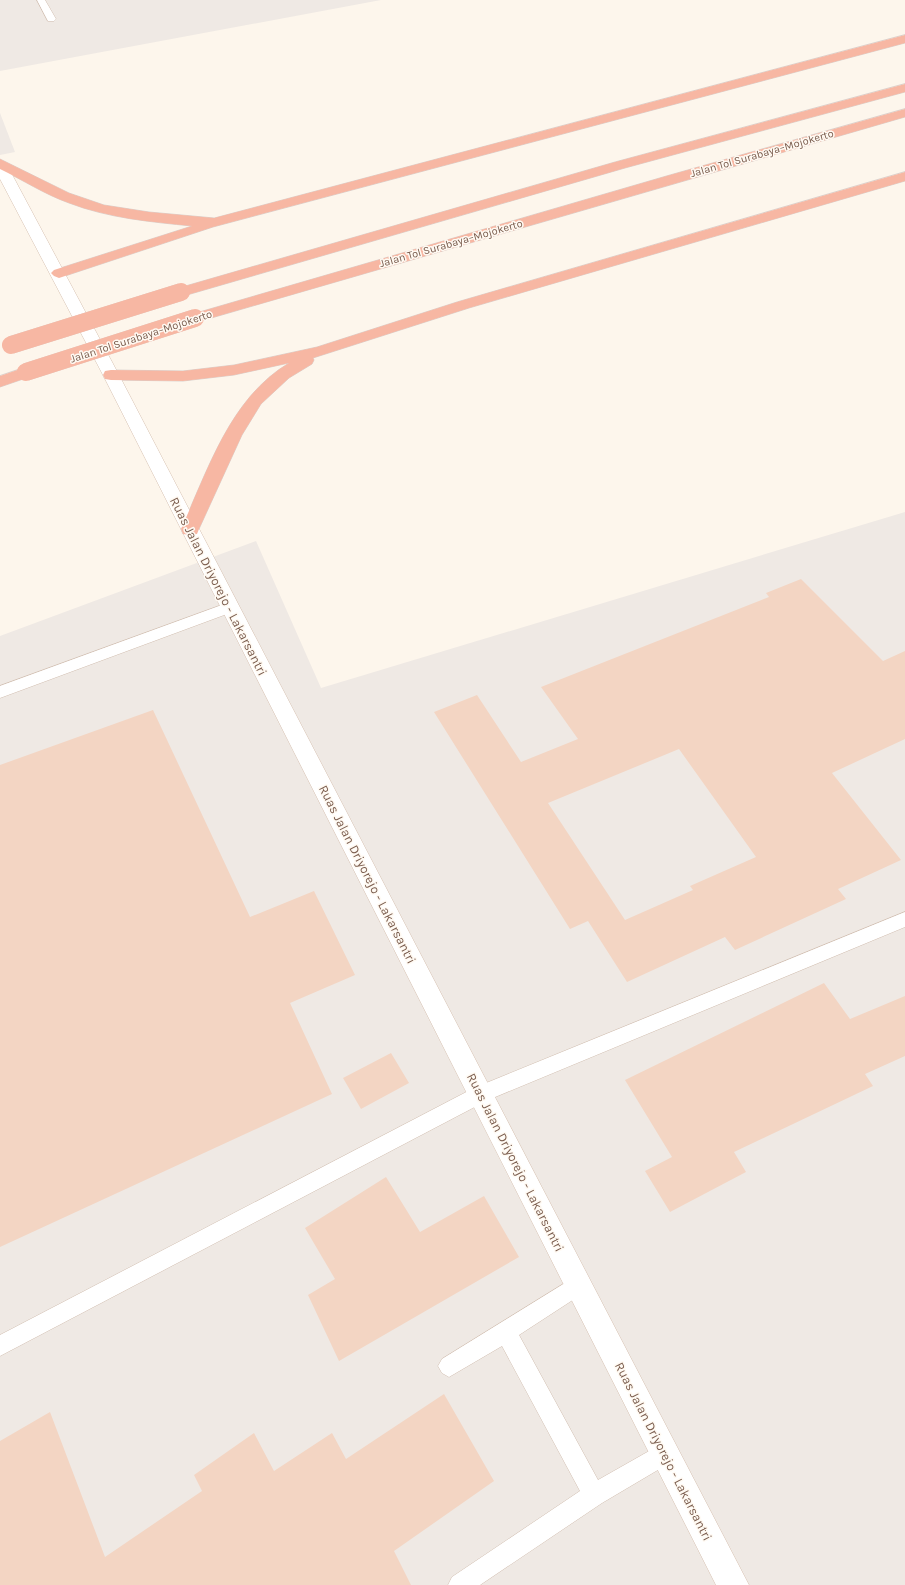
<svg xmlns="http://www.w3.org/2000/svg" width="905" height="1585" viewBox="0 0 905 1585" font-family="Karla,sans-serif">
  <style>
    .industrial { fill: #efe9e4 }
    .building { fill: #f3d5c3; fill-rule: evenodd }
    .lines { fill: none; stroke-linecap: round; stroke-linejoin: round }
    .service-casing { stroke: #d1beb0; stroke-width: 1 }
    .secondary-casing { stroke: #d6c0b0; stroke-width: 1 }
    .motorway-casing { stroke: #dad1cd; stroke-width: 1 }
    .service { fill: #fff; fill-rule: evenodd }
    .secondary { fill: #fff; fill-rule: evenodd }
    .motorway { fill: #f7b7a3; fill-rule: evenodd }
    .motorway-bridge-casing { stroke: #dad1cd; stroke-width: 18; stroke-linecap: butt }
    .motorway-bridge { stroke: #f7b7a3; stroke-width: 18 }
    .labels { text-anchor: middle; stroke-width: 3; stroke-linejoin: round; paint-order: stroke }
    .far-street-label { font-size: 11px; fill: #7a5c4d; stroke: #fffaf3 }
    .street-label { font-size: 13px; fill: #7a5c4d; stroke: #fffaf3 }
  </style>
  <rect width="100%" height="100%" fill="#fdf6ec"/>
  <!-- industrial -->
  <path class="industrial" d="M 0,0 L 381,0 L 0,71 Z
    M 0,113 L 15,152 L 0,155 Z
    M 905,512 L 905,1585 L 0,1585 L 0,636 L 256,541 L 321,688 Z"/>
  <!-- building -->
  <path class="building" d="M 801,579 L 883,661 L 905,651 L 905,739 L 832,773 L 901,860 L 838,889 L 846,899 L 735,950 L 725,937 L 627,982 L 588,921 L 570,929 L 434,712 L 477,695 L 521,762 L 578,739 L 541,687 L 769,597 L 766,593 ZM 679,749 L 756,857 L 690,886 L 693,890 L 625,920 L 548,803 Z
    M 153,710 L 250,917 L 314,891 L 355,975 L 290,1003 L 332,1094 L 0,1247 L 0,765 Z
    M 824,983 L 850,1019 L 905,996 L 905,1056 L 865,1074 L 873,1086 L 734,1152 L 746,1172 L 670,1212 L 645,1171 L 672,1157 L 625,1080 Z
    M 391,1053 L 409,1083 L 361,1109 L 343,1078 Z
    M 386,1177 L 420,1232 L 484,1196 L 519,1257 L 339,1361 L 308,1295 L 335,1279 L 305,1228 Z
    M 444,1394 L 494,1481 L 394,1551 L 411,1585 L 0,1585 L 0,1441 L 50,1412 L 105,1557 L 202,1491 L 194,1475 L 254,1433 L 274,1471 L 332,1433 L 346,1459 Z"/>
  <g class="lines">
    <defs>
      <path id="service" d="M 37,0 L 45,0 L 56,19 L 54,21 L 48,21 Z
        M 230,602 L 235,603 L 237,607 L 235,611 L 0,698 L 0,686 Z
        M 905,912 L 905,927 L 488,1100 L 0,1356 L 0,1335 L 474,1088 Z
        M 578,1275 L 585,1278 L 588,1285 L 585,1292 L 519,1335 L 598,1480 L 665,1442 L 673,1445 L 676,1453 L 673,1461 L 602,1503 L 480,1585 L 448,1585 L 452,1577 L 580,1491 L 502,1346 L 449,1377 L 442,1373 L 438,1366 L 442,1359 Z"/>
      <path id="secondary" d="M 0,161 L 5,162 L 7,165 L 119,375 L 749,1585 L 716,1585 L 103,375 L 0,179 Z"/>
      <path id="motorway" d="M 905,35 L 905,43 L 213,227 L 59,278 L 54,276 L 51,273 L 54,270 L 192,226 C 151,222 108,218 69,203 C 44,194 23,180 0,169 L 0,159 L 69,193 L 104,205 L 149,212 L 214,218 Z
        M 905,84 L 905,92 L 625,168 L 187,295 L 175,295 L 173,292 L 175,289 L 615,162 Z
        M 905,109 L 905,117 L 201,321 L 195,323 L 189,321 L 187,318 L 189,315 L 670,175 Z
        M 905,172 L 905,181 L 469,308 L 313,358 L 314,360 L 312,364 L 289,378 L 261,404 L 242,435 L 199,529 L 197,534 L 190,535 L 183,534 L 181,529 C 208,470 230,398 289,363 L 234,375 L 183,381 L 111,380 L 105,379 L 103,375 L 105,371 L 111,370 L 183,371 L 234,365 L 317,347 L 457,302 Z
        M 26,367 L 32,368 L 34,372 L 32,376 L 0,387 L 0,376 Z"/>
    </defs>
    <!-- service casing -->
    <use href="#service" class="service-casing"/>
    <!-- secondary casing -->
    <use href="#secondary" class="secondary-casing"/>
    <!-- motorway casing -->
    <use href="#motorway" class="motorway-casing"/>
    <!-- service -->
    <use href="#service" class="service"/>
    <!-- secondary -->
    <use href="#secondary" class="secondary"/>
    <!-- motorway -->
    <use href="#motorway" class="motorway"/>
    <defs>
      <path id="motorway-bridge" d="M 11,345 L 181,292
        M 26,372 L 195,318"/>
    </defs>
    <!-- motorway-bridge casing -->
    <use href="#motorway-bridge" class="motorway-bridge-casing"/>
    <!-- motorway-bridge -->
    <use href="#motorway-bridge" class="motorway-bridge"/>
  </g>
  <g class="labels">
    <!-- far-street labels -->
    <g class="far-street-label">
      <text transform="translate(762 153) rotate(-16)" y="4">Jalan Tol Surabaya–Mojokerto</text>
      <text transform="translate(451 243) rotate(-16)" y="4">Jalan Tol Surabaya–Mojokerto</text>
      <text transform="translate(141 336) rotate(-18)" y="4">Jalan Tol Surabaya–Mojokerto</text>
    </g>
    <!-- street labels -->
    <g class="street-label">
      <text transform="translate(219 586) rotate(63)" y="5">Ruas Jalan Driyorejo - Lakarsantri</text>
      <text transform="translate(368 874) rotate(63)" y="5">Ruas Jalan Driyorejo - Lakarsantri</text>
      <text transform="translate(516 1162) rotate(63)" y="5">Ruas Jalan Driyorejo - Lakarsantri</text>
      <text transform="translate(664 1451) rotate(63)" y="5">Ruas Jalan Driyorejo - Lakarsantri</text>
    </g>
  </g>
</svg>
